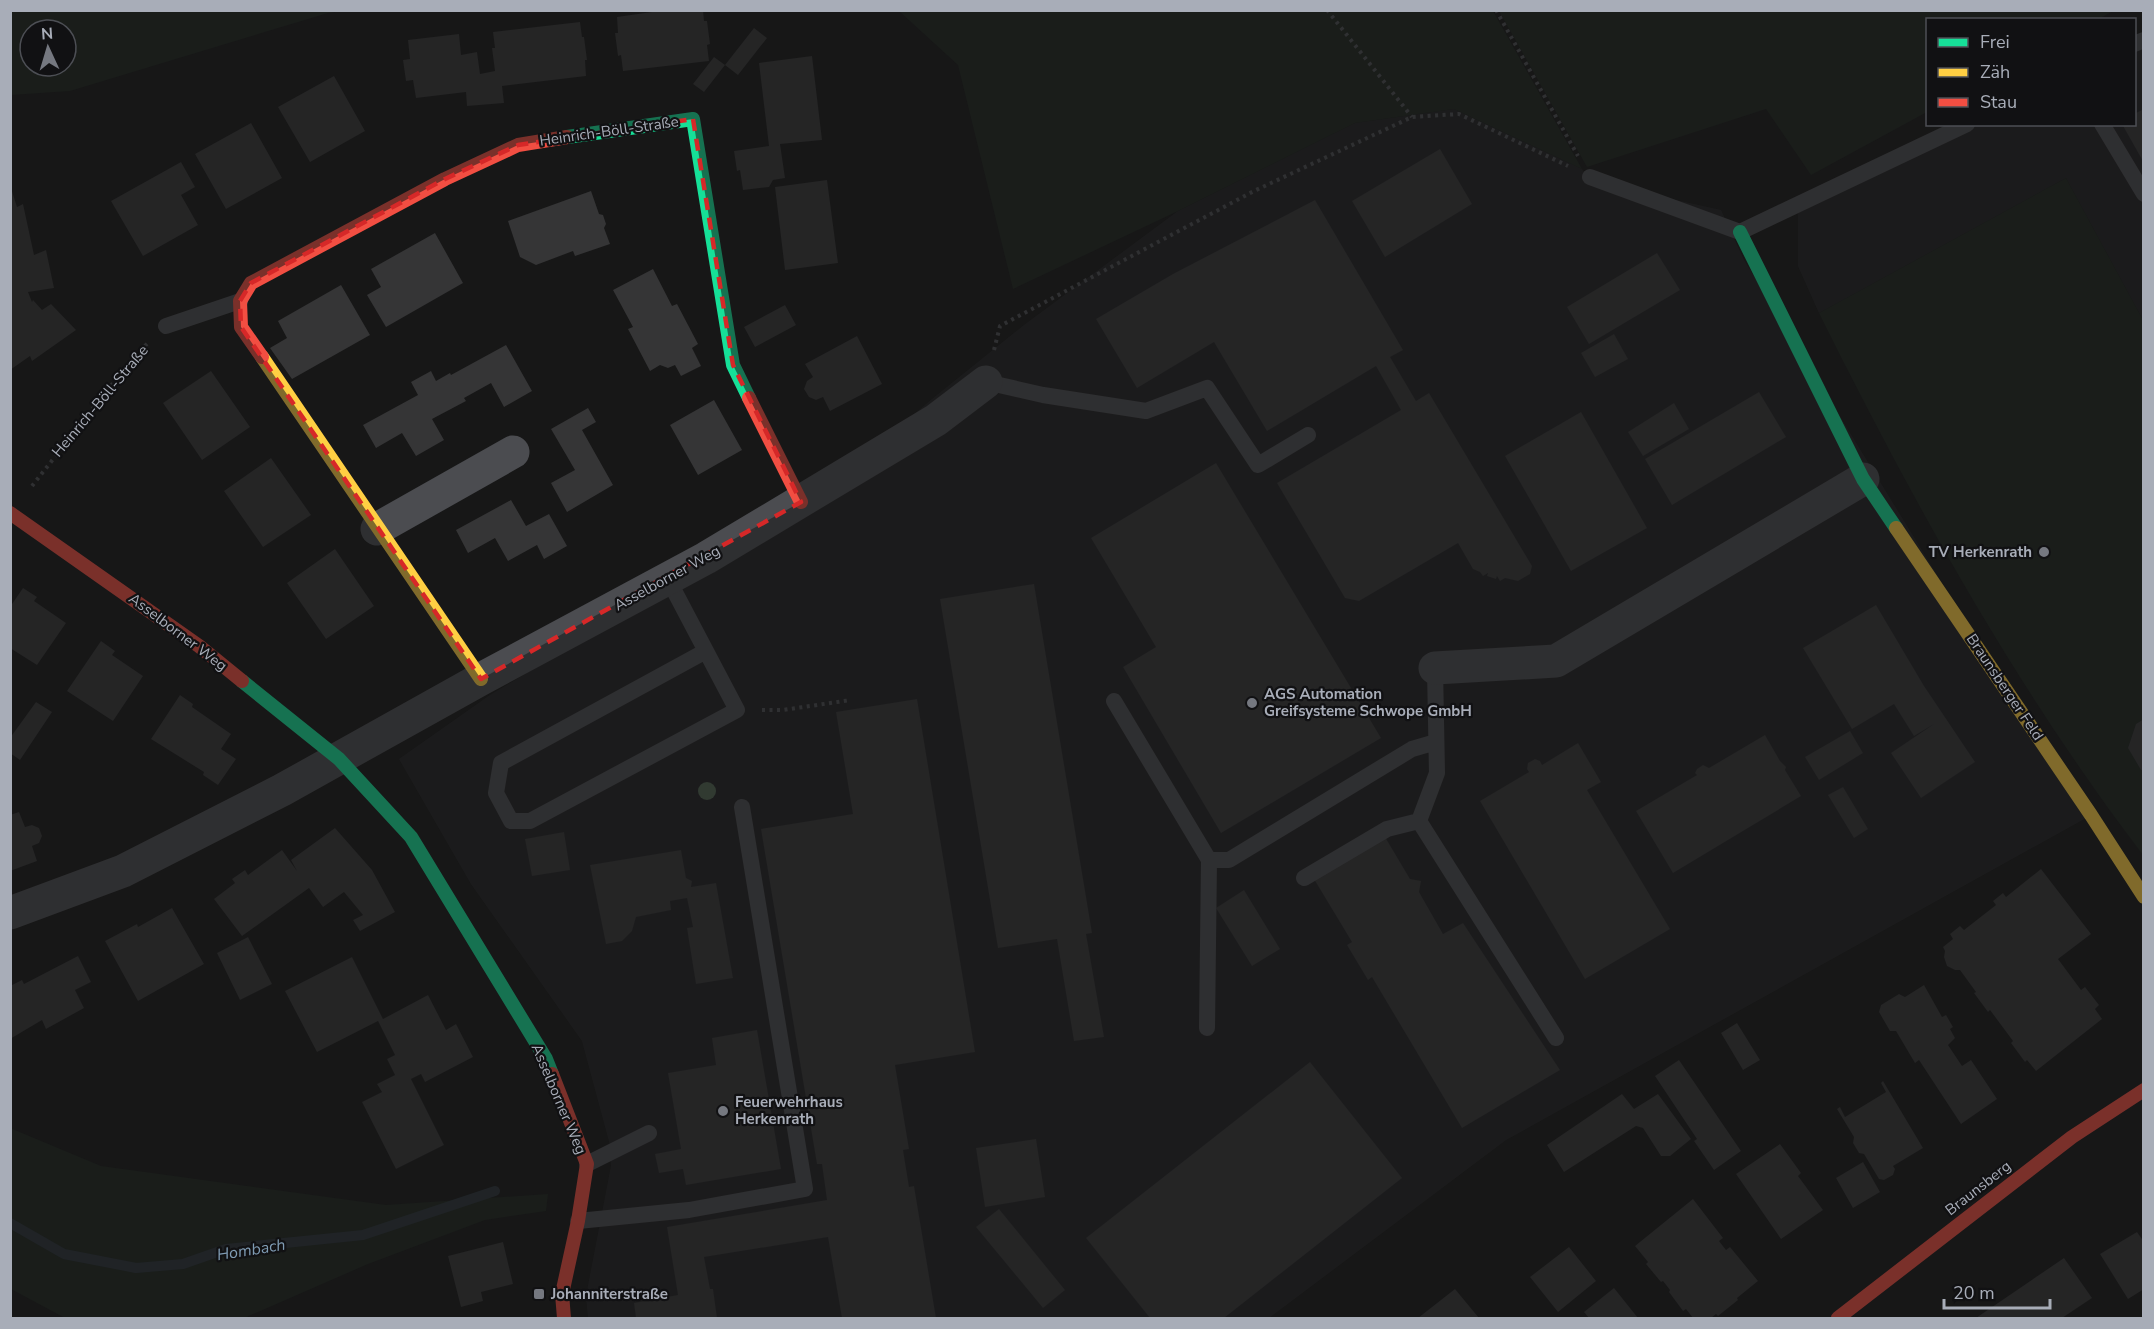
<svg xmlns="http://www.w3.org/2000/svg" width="2154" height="1329" viewBox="0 0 2154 1329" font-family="'Nunito Sans',sans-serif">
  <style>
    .built { fill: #212123 }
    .green { fill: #1d241e; fill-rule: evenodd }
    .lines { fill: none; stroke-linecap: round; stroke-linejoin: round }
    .stream { stroke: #2a3239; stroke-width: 10 }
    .building { fill: #353536 }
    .path { stroke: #4d4e52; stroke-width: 4; stroke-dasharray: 3 4.5; stroke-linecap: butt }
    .lane { stroke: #4b4c50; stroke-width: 16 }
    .street { stroke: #4b4c50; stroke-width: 33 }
    .fast { stroke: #16e098; stroke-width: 14 }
    .slow { stroke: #ffcf43; stroke-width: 14 }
    .jam { stroke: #f24e42; stroke-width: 14 }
    .tree { fill: #506451 }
    .marked { fill: none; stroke: #d62828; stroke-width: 4.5; stroke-dasharray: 12 8; stroke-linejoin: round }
    .poi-dot { fill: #757880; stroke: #111113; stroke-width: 2 }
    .labels { text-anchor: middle; stroke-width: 4.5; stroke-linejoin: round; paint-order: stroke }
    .street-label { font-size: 15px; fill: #a8adb8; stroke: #111113 }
    .poi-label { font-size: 15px; font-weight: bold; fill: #a8adb8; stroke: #111113; text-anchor: start }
    .water-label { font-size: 16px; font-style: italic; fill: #7f9bb3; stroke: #111113 }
  </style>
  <rect width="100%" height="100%" fill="#171717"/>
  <!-- built -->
  <path class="built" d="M 2143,43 L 2143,320 L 2066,178 L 1819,313 L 1798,266 L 1798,213 L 1978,125 L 2134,124 L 2135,47 Z
    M 1454,109 L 1582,169 L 1590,181 L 1721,210 L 1744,260 L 2086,818 L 1506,1140 L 1269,1318 L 588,1318 L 586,1296 L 611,1166 L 610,1145 L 582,1041 L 471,884 L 399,759 L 490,695 L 804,508 L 932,399 L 1024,325 L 1178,211 L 1355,123 Z"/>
  <!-- green -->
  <path class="green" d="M 11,10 L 341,10 L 341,11 L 328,13 L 70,91 L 11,95 ZM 30,30 L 66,30 L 66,66 L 30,66 Z
    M 899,11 L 1493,11 L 1582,169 L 1454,109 L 1355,123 L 1178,211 L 1013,289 L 958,65 Z
    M 1499,11 L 2113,11 L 2097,20 L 1928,20 L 1927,112 L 1811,175 L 1766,109 L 1587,167 Z
    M 2066,178 L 2143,320 L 2143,855 C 2015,687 1913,502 1819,313 Z
    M 10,1128 L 101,1166 L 386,1205 L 548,1194 L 546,1211 L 485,1220 L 368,1264 L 244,1318 L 65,1318 L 11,1289 Z"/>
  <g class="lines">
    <!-- stream -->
    <path class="stream" d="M 10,1223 L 64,1254 L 136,1268 L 183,1264 L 226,1249 L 363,1235 L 495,1191"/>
  </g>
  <!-- building -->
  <path class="building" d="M 666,10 L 703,10 L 704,21 L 707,21 L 710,44 L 707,45 L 709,61 L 623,71 L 621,55 L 618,56 L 615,33 L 618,33 L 617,17 Z
    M 580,22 L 582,37 L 584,37 L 587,60 L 585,60 L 586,76 L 502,86 L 504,103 L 467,106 L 466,92 L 416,98 L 413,80 L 406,81 L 403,60 L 410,59 L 408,40 L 459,34 L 461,55 L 477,52 L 480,74 L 495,71 L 492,48 L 495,48 L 493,32 Z
    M 754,28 L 767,38 L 738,75 L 725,65 Z
    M 812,56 L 822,140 L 780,144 L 785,178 L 773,180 L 769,187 L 743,190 L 740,170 L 737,171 L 734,151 L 769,146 L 759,63 Z
    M 714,57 L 725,65 L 704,92 L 693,84 Z
    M 334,76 L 365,131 L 310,162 L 278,107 Z
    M 2144,109 L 2144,163 L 2122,124 L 2134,124 L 2134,114 Z
    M 251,123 L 282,178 L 226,209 L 195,154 Z
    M 1440,149 L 1472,204 L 1385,257 L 1352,201 Z
    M 181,162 L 195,187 L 181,195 L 198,225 L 143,256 L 111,201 Z
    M 827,180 L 838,263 L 785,270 L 775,187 Z
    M 10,185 L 17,207 L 23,204 L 34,255 L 46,250 L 54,288 L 28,292 L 32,302 L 33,300 L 42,310 L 51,304 L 76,330 L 32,361 L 30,356 L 10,370 Z
    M 591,191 L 599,214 L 603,215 L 606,224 L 604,228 L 610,244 L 575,256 L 573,251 L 536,265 L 520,257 L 508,221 Z
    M 1315,200 L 1403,350 L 1390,357 L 1416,401 L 1429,393 L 1532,566 L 1530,574 L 1518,581 L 1505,578 L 1500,581 L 1497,576 L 1496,579 L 1487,576 L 1488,573 L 1483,576 L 1480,572 L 1473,569 L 1458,543 L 1359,601 L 1345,598 L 1277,483 L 1401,410 L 1376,366 L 1267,431 L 1214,342 L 1137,388 L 1096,319 L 1173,274 Z
    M 435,233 L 463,283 L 386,327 L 367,295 L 381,287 L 371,269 Z
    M 1657,253 L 1680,290 L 1589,344 L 1567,307 Z
    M 653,269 L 672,306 L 677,304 L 698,344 L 692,348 L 701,366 L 681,376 L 675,365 L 668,368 L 660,365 L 650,371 L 628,329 L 633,327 L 613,290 Z
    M 341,285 L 370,335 L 292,379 L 270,348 L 287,338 L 278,321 Z
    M 785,305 L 796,325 L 755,347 L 744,327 Z
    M 1614,334 L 1628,359 L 1595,377 L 1581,353 Z
    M 857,336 L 882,384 L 830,411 L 823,397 L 816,400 L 809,397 L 804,389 L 807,381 L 813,377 L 805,364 Z
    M 506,345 L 532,391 L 504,407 L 491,383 L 464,398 L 466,401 L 432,419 L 444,440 L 416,456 L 402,433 L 376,448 L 363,425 L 418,395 L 411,382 L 431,371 L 436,381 L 450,373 L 451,375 Z
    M 211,371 L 250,427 L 202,460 L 163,403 Z
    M 1759,392 L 1786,437 L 1672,505 L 1645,459 Z
    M 714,400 L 742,450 L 698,475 L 670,425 Z
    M 1674,403 L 1689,429 L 1643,456 L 1628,432 Z
    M 588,408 L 596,422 L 582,430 L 613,485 L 567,512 L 551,483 L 575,470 L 551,429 Z
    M 1581,412 L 1647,528 L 1571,571 L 1505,456 Z
    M 271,458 L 311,515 L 263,547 L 224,491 Z
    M 1216,463 L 1381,738 L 1221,833 L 1123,667 L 1156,647 L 1091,538 Z
    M 511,500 L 526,526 L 549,514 L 567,546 L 544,559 L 537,545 L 508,561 L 495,538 L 468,553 L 456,530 Z
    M 335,549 L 374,606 L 326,639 L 287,583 Z
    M 1034,584 L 1092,933 L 1086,934 L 1104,1037 L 1074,1041 L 1057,939 L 998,948 L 940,599 Z
    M 23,588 L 37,597 L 34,601 L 66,623 L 37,665 L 10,648 L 10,607 Z
    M 1876,605 L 1924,686 L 1975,762 L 1921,798 L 1891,753 L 1934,724 L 1914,736 L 1894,704 L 1852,729 L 1803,648 Z
    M 101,641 L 115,651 L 112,655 L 143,676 L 113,721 L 67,691 Z
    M 180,695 L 193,704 L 192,707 L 231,734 L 221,749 L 236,759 L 218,785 L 203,775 L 204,772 L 151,739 Z
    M 917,699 L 975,1052 L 895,1065 L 909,1149 L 903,1150 L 909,1187 L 914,1186 L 936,1318 L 842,1318 L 828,1237 L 704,1257 L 710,1289 L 713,1289 L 717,1318 L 636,1318 L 634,1303 L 678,1295 L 667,1227 L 827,1200 L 822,1164 L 817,1164 L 761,829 L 853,814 L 836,712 Z
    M 36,702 L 52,712 L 20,760 L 10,753 L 10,738 Z
    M 2144,719 L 2144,770 L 2141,770 L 2128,748 L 2136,724 Z
    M 1850,731 L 1863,753 L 1819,780 L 1805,757 Z
    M 1765,735 L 1780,761 L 1786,767 L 1785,770 L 1801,796 L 1673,873 L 1636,811 L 1697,775 L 1695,773 L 1697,769 L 1703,765 L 1709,768 Z
    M 1578,743 L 1601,782 L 1587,790 L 1670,929 L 1585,979 L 1480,801 L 1529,772 L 1527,769 L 1528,763 L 1535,759 L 1540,761 L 1542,765 Z
    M 1843,787 L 1868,829 L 1854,838 L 1828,795 Z
    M 19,812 L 25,827 L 32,825 L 39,828 L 42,836 L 39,843 L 32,846 L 37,861 L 10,871 L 10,815 Z
    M 335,828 L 372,870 L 395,912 L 360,931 L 353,920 L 363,915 L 344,892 L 323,907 L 309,888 L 242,936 L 214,899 L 235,883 L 232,879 L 245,870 L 248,875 L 282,850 L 297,871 L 291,860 Z
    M 564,832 L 570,870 L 532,876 L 525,839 Z
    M 1385,837 L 1410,879 L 1421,881 L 1419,892 L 1443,934 L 1463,923 L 1560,1070 L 1462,1128 L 1372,977 L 1368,980 L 1347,945 L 1352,942 L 1314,879 Z
    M 681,850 L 686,878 L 692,881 L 691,887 L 716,883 L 733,978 L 696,984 L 687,928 L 693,927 L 687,898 L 670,901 L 671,910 L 636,917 L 632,931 L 622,941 L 606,944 L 590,865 Z
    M 2041,869 L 2091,934 L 2058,959 L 2081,990 L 2085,987 L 2099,1005 L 2095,1009 L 2102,1019 L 2036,1071 L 2027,1060 L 2025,1062 L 2011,1043 L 2013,1041 L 1990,1010 L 1988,1012 L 1974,993 L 1976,992 L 1960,970 L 1955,970 L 1947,966 L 1944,957 L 1945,951 L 1943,947 L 1953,939 L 1950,934 L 1960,926 L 1964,930 L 1996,905 L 1993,901 L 2003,893 L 2006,897 Z
    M 1244,890 L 1280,949 L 1252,966 L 1216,908 Z
    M 172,908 L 204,964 L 138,1001 L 105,941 L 137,924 L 138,927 Z
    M 248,937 L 272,984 L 240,1000 L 217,953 Z
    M 78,956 L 91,982 L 75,990 L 84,1008 L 46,1029 L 42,1020 L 10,1039 L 10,986 L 22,980 L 24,984 Z
    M 352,957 L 383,1019 L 428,995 L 446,1030 L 456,1024 L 473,1057 L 425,1082 L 421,1074 L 411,1079 L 444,1145 L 396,1169 L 362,1102 L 382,1092 L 377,1084 L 395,1075 L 387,1059 L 395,1055 L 378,1021 L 317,1052 L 285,991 Z
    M 1924,985 L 1942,1017 L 1946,1015 L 1953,1027 L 1950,1029 L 1955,1038 L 1948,1045 L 1962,1066 L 1971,1060 L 1997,1099 L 1961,1124 L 1919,1060 L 1915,1063 L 1896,1031 L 1890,1031 L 1879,1012 L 1881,1005 L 1899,994 L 1905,997 Z
    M 1737,1023 L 1760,1060 L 1743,1070 L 1721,1033 Z
    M 757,1030 L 781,1169 L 686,1185 L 683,1169 L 659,1173 L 655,1154 L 681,1149 L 668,1073 L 716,1065 L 712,1038 Z
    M 1679,1060 L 1741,1151 L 1714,1170 L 1694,1141 L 1697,1139 L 1655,1076 Z
    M 1310,1062 L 1402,1178 L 1224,1318 L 1150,1318 L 1086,1238 Z
    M 1883,1081 L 1923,1148 L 1893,1166 L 1895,1169 L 1893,1175 L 1884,1180 L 1879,1179 L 1864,1154 L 1859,1153 L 1853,1143 L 1854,1137 L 1837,1109 L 1840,1107 L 1845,1117 L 1886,1092 L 1881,1083 Z
    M 1622,1094 L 1634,1109 L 1658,1094 L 1691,1139 L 1670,1156 L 1661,1156 L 1643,1128 L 1636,1126 L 1564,1172 L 1547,1145 Z
    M 1036,1139 L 1045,1197 L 985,1207 L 976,1148 Z
    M 1780,1144 L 1801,1173 L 1798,1176 L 1823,1210 L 1781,1239 L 1736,1174 Z
    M 1863,1162 L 1880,1192 L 1853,1208 L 1836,1178 Z
    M 1693,1199 L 1723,1238 L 1719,1241 L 1726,1250 L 1730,1247 L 1758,1281 L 1737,1298 L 1738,1300 L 1718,1316 L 1716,1314 L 1711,1318 L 1693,1318 L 1686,1309 L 1683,1311 L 1669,1292 L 1670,1290 L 1663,1281 L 1661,1282 L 1646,1264 L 1648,1262 L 1635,1246 Z
    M 999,1209 L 1065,1290 L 1043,1308 L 976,1227 Z
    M 2137,1232 L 2144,1242 L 2144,1289 L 2128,1299 L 2100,1254 Z
    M 503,1242 L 513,1284 L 481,1292 L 483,1301 L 461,1307 L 448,1256 Z
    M 1569,1247 L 1596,1281 L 1558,1312 L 1530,1277 Z
    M 2064,1258 L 2092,1298 L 2062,1318 L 1976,1318 Z
    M 1614,1288 L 1638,1318 L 1589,1318 L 1584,1312 Z
    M 1455,1289 L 1479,1318 L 1418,1318 Z"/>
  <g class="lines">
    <!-- path -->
    <path class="path" d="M 1327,10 L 1412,117
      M 1496,10 L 1578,156
      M 994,350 L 1000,326 L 1254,191 L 1412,117 L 1459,114 L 1568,166
      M 32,486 L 136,354 L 148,343
      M 762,710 L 783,710 L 851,700"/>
    <!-- lane -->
    <path class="lane" d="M 2134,44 L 2144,40
      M 2102,124 L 2144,194
      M 1590,177 L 1740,232 L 1967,124
      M 166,326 L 240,301
      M 986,382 L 1043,395 L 1146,411 L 1207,388 L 1258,465 L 1308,435
      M 668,579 L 737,710 L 530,821 L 511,821 L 496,793 L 501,763 L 706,651
      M 1435,668 L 1437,773 L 1419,821 L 1556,1038
      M 1114,701 L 1209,860 L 1229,860 L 1412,749 L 1436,742
      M 1304,878 L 1387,829 L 1419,821
      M 1207,1028 L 1209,860
      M 587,1164 L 649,1133
      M 578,1221 L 689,1210 L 805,1189 L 742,807"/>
    <!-- street -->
    <path class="street" d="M 377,529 L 513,452
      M 1435,668 L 1556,661 L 1863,479
      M 10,913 L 123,871 L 282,790 L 481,679 L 706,558 L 936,420 L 986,382"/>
    <!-- fast -->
    <path class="fast" d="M 567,137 L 693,119 L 733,365 L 749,398
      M 1740,232 L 1863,479 L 1896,528
      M 242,681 L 339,759 L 411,837 L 546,1059 L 552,1074"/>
    <!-- slow -->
    <path class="slow" d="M 262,357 L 481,679
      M 1896,528 L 2091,815 L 2144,897"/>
    <!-- jam -->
    <path class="jam" d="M 262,357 L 241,327 L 240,301 L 251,283 L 445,179 L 518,145 L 567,137
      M 749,398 L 801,502
      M 10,513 L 199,646 L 242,681
      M 552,1074 L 587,1164 L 578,1221 L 562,1294 L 564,1318
      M 1838,1318 L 2072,1137 L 2144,1090"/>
  </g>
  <!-- trees -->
  <circle class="tree" cx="707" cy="791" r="9"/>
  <!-- marked area -->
  <path d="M0 0H2154V1329H0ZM 693,119 L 733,365 L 801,502 L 481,679 L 241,327 L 240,301 L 251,283 L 445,179 L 518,145 Z" fill="#171717" fill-opacity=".55" fill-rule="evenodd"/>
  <path class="marked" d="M 693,119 L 733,365 L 801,502 L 481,679 L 241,327 L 240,301 L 251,283 L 445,179 L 518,145 Z"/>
  <!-- markers -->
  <g class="poi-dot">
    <circle cx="2044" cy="552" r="6"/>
    <circle cx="1252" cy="703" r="6"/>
    <circle cx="723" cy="1111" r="6"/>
    <rect x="533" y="1288" width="12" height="12" rx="3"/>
  </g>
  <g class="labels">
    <!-- street labels -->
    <g class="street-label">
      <text transform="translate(609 131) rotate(-8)" y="5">Heinrich-Böll-Straße</text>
      <text transform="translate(100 401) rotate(-50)" y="5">Heinrich-Böll-Straße</text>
      <text transform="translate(667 578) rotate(-29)" y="5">Asselborner Weg</text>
      <text transform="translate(178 632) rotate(37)" y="5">Asselborner Weg</text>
      <text transform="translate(2005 687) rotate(56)" y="5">Braunsberger Feld</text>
      <text transform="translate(559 1099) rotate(67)" y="5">Asselborner Weg</text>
      <text transform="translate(1978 1188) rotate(-38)" y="5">Braunsberg</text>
    </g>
    <!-- poi labels -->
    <g class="poi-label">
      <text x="2032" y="557" text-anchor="end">TV Herkenrath</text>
      <text x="1264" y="699">AGS Automation<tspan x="1264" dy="17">Greifsysteme Schwope GmbH</tspan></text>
      <text x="735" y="1107">Feuerwehrhaus<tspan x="735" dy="17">Herkenrath</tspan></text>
      <text x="551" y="1299">Johanniterstraße</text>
    </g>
    <!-- water labels -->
    <g class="water-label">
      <text transform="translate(251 1249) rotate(-9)" y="6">Hombach</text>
    </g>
  </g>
  <!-- border -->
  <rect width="2154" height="1329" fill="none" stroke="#a8adb8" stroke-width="24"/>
  <!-- legend -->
  <rect x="1926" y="18" width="210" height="108" fill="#111113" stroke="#4d4f55" stroke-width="1.5"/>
  <rect x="1938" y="38" width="30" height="9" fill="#16e098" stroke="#4d4f55" stroke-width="1.5"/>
  <text x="1980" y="48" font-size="18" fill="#a8adb8">Frei</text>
  <rect x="1938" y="68" width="30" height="9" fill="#ffcf43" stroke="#4d4f55" stroke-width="1.5"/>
  <text x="1980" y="78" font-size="18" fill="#a8adb8">Zäh</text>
  <rect x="1938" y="98" width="30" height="9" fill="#f24e42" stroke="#4d4f55" stroke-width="1.5"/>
  <text x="1980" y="108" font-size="18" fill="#a8adb8">Stau</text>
  <!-- north arrow -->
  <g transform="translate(48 48) rotate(356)"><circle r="28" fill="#111113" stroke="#4d4f55" stroke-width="1.5"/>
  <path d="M0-4.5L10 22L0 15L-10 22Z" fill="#757880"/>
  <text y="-9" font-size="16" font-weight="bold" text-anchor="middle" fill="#a8adb8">N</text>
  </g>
  <!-- scale -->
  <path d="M1944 1299v9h106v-9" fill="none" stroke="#a8adb8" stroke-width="3"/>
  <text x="1953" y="1299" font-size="18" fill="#a8adb8" stroke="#111113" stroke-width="4.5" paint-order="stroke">20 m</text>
</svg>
